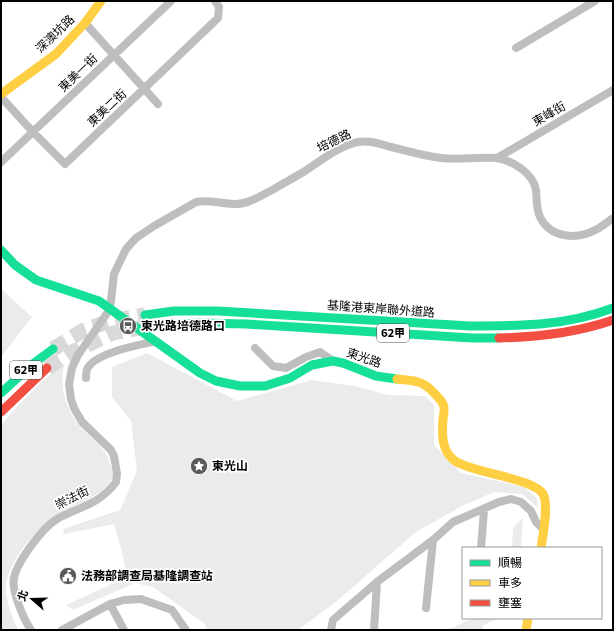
<svg xmlns="http://www.w3.org/2000/svg" width="614" height="631" viewBox="0 0 614 631" font-family="Commissioner,'Noto Sans TC',sans-serif">
  <style>
    .green { fill: #ebebeb }
    .lines { fill: none; stroke-linecap: round; stroke-linejoin: round }
    .highway-tunnel { stroke: #d9d9d9; stroke-width: 15; stroke-dasharray: 15 8; stroke-linecap: butt }
    .street { stroke: #bebebe; stroke-width: 8 }
    .fast { stroke: #16e098; stroke-width: 9 }
    .slow { stroke: #ffcf43; stroke-width: 9 }
    .jam { stroke: #f24e42; stroke-width: 9 }
    .labels { text-anchor: middle; stroke-width: 3.5; stroke-linejoin: round; paint-order: stroke }
    .shield { fill: #fff; stroke: #4c4c4c; stroke-width: 1 }
    .shield-label { font-size: 11px; font-weight: bold; fill: #000 }
    .street-label { font-size: 12px; fill: #000; stroke: #fff }
    .poi-label { font-size: 12px; font-weight: bold; fill: #000; stroke: #fff; text-anchor: start }
  </style>
  <rect width="100%" height="100%" fill="#fff"/>
  <!-- green -->
  <path class="green" d="M 1,289 L 32,317 L 1,357 Z
    M 147,353 L 237,401 L 312,380 L 355,386 L 388,395 L 425,396 L 434,405 L 434,445 L 461,473 L 523,487 L 537,498 L 538,508 L 522,494 L 494,492 L 462,506 L 416,532 L 337,601 L 298,630 L 207,630 L 205,624 L 153,587 L 135,583 L 73,610 L 66,605 L 127,577 L 122,552 L 114,524 L 64,534 L 63,529 L 120,510 L 137,471 L 131,421 L 112,397 L 112,367 Z
    M 65,363 C 59,383 64,405 77,423 C 89,439 106,445 111,467 C 112,470 113,473 113,476 C 106,495 76,504 60,513 C 38,525 5,564 6,590 C 6,601 13,620 18,630 L 1,630 L 1,425 C 20,402 41,381 65,363 Z
    M 523,518 L 521,548 L 512,548 L 513,527 Z
    M 473,618 L 501,618 L 483,625 L 483,630 L 442,630 L 452,628 Z"/>
  <g class="lines">
    <!-- highway-tunnel -->
    <path class="highway-tunnel" d="M 53,349 L 84,330 L 110,321 L 145,315
      M 47,368 L 72,352 L 113,333 L 150,326"/>
    <!-- street -->
    <path class="street" d="M 85,23 L 158,104
      M 516,48 L 595,1
      M 1,97 L 33,132 L 65,164 L 218,18 L 219,7 L 215,1
      M 497,158 L 613,90
      M 1,162 L 171,1
      M 255,348 L 273,366 L 286,368 L 306,357 L 320,352 L 333,361
      M 86,378 C 86,374 86,369 89,366 C 100,352 139,345 156,341
      M 481,548 L 484,510
      M 110,604 L 124,630
      M 426,608 L 433,540
      M 31,630 C 24,620 11,590 14,578 C 17,562 42,528 57,519 C 79,507 100,504 116,482 L 117,474 L 114,456 L 111,450 L 82,422 L 74,408 L 71,399 L 69,384 L 72,368 L 78,355 L 110,309 L 114,274 L 126,249 L 136,238 L 154,226 L 196,202 C 214,198 232,209 250,201 C 258,198 266,193 274,189 C 284,183 295,177 305,171 C 320,161 341,145 358,142 C 371,140 379,144 391,147 C 407,151 424,156 441,158 C 459,160 478,157 496,158 C 512,160 533,173 536,190 C 537,199 536,209 540,217 C 550,238 577,240 595,230 C 602,227 607,222 613,218
      M 62,630 L 110,604 L 124,600 L 141,599 L 172,610 L 186,630
      M 331,630 L 333,620 L 377,582 L 433,540 L 453,522 L 499,502 L 511,499 L 521,502 L 531,511 L 536,522 L 544,530
      M 374,630 L 377,582"/>
    <!-- fast -->
    <path class="fast" d="M 1,250 L 15,265 L 36,280 L 99,301 L 200,373 L 216,381 L 240,386 L 265,386 L 290,378 L 312,365 L 333,361 L 343,363 L 376,376 L 397,379
      M 145,315 L 174,311 L 218,311 L 470,326 C 520,326 566,326 613,308
      M 153,326 L 199,323 L 246,324 L 472,338 L 499,338
      M 1,393 L 34,363 L 53,349"/>
    <!-- slow -->
    <path class="slow" d="M 1,94 L 56,54 L 85,23 L 101,1
      M 397,379 C 404,380 412,380 418,382 C 426,384 430,389 435,394 C 438,397 441,400 443,404 C 445,408 444,414 443,419 C 442,434 441,451 455,461 C 473,473 533,478 543,494 C 549,504 543,535 541,548
      M 526,630 L 528,618"/>
    <!-- jam -->
    <path class="jam" d="M 499,338 C 538,337 576,333 613,320
      M 1,412 L 47,368"/>
  </g>
  <!-- icons -->
  <defs>
    <symbol id="bus-disc" viewBox="-11 -11 22 22"><circle r="9.5" fill="#595959" stroke="#fff"/><path d="M-5-6H5V4H4V6H2V4H-2V6H-4V4H-5ZM-3.5-4V0h7V-4ZM-3.5 1.2v1.5H-2V1.2ZM2 1.2v1.5H3.5V1.2Z" fill="#fff"/></symbol>
    <symbol id="sight-disc" viewBox="-11 -11 22 22"><circle r="9.5" fill="#595959" stroke="#fff"/><path d="M0-6L1.8-2.2L6-1.7L2.9 1.2L3.7 5.4L0 3.3L-3.7 5.4L-2.9 1.2L-6-1.7L-1.8-2.2Z" fill="#fff"/></symbol>
    <symbol id="civic-disc" viewBox="-11 -11 22 22"><circle r="9.5" fill="#595959" stroke="#fff"/><path d="M-.6-6.5H3V-4.5H.6V-3L4-1V1h2V6H-6V1h2V-1L-.6-3ZM-1.2 2.5V6h2.4V2.5Z" fill="#fff"/></symbol>
  </defs>
  <g fill-rule="evenodd">
    <use href="#bus-disc" x="118" y="316" width="20" height="20"/>
    <use href="#sight-disc" x="189" y="456" width="20" height="20"/>
    <use href="#civic-disc" x="58" y="566" width="20" height="20"/>
  </g>
  <g class="labels">
    <!-- shield labels -->
    <g class="shield">
      <rect x="377" y="324" width="32" height="18" rx="3"/>
      <rect x="10" y="361" width="32" height="18" rx="3"/>
    </g>
    <g class="shield-label">
      <text x="393" y="337">62甲</text>
      <text x="26" y="374">62甲</text>
    </g>
    <!-- street labels -->
    <g class="street-label">
      <text transform="translate(55 34) rotate(-44)" y="4">深澳坑路</text>
      <text transform="translate(78 73) rotate(-44)" y="4">東美一街</text>
      <text transform="translate(107 108) rotate(-43)" y="4">東美二街</text>
      <text transform="translate(549 114) rotate(-30)" y="4">東峰街</text>
      <text transform="translate(334 141) rotate(-26)" y="4">培德路</text>
      <text transform="translate(381 309) rotate(4)" y="4">基隆港東岸聯外道路</text>
      <text transform="translate(364 358) rotate(19)" y="4">東光路</text>
      <text transform="translate(72 498) rotate(-27)" y="4">崇法街</text>
    </g>
    <!-- poi labels -->
    <g class="poi-label">
      <text x="141" y="330">東光路培德路口</text>
      <text x="212" y="470">東光山</text>
      <text x="81" y="580">法務部調查局基隆調查站</text>
    </g>
  </g>
  <!-- border -->
  <rect width="614" height="631" fill="none" stroke="#000000" stroke-width="4"/>
  <!-- legend -->
  <rect x="462" y="547" width="140" height="72" fill="#ffffff" stroke="#999999"/>
  <rect x="470" y="560" width="20" height="6" fill="#16e098" stroke="#999999"/>
  <text x="498" y="567" font-size="12" fill="#000000">順暢</text>
  <rect x="470" y="580" width="20" height="6" fill="#ffcf43" stroke="#999999"/>
  <text x="498" y="587" font-size="12" fill="#000000">車多</text>
  <rect x="470" y="600" width="20" height="6" fill="#f24e42" stroke="#999999"/>
  <text x="498" y="607" font-size="12" fill="#000000">壅塞</text>
  <!-- north arrow -->
  <g transform="translate(32 599) rotate(290)" stroke="#ffffff" stroke-width="3" paint-order="stroke">
  <path d="M0-3L7 15L0 10L-7 15Z" fill="#000000"/>
  <text y="-6" font-size="11" font-weight="bold" text-anchor="middle" fill="#000000">北</text>
  </g>
</svg>
